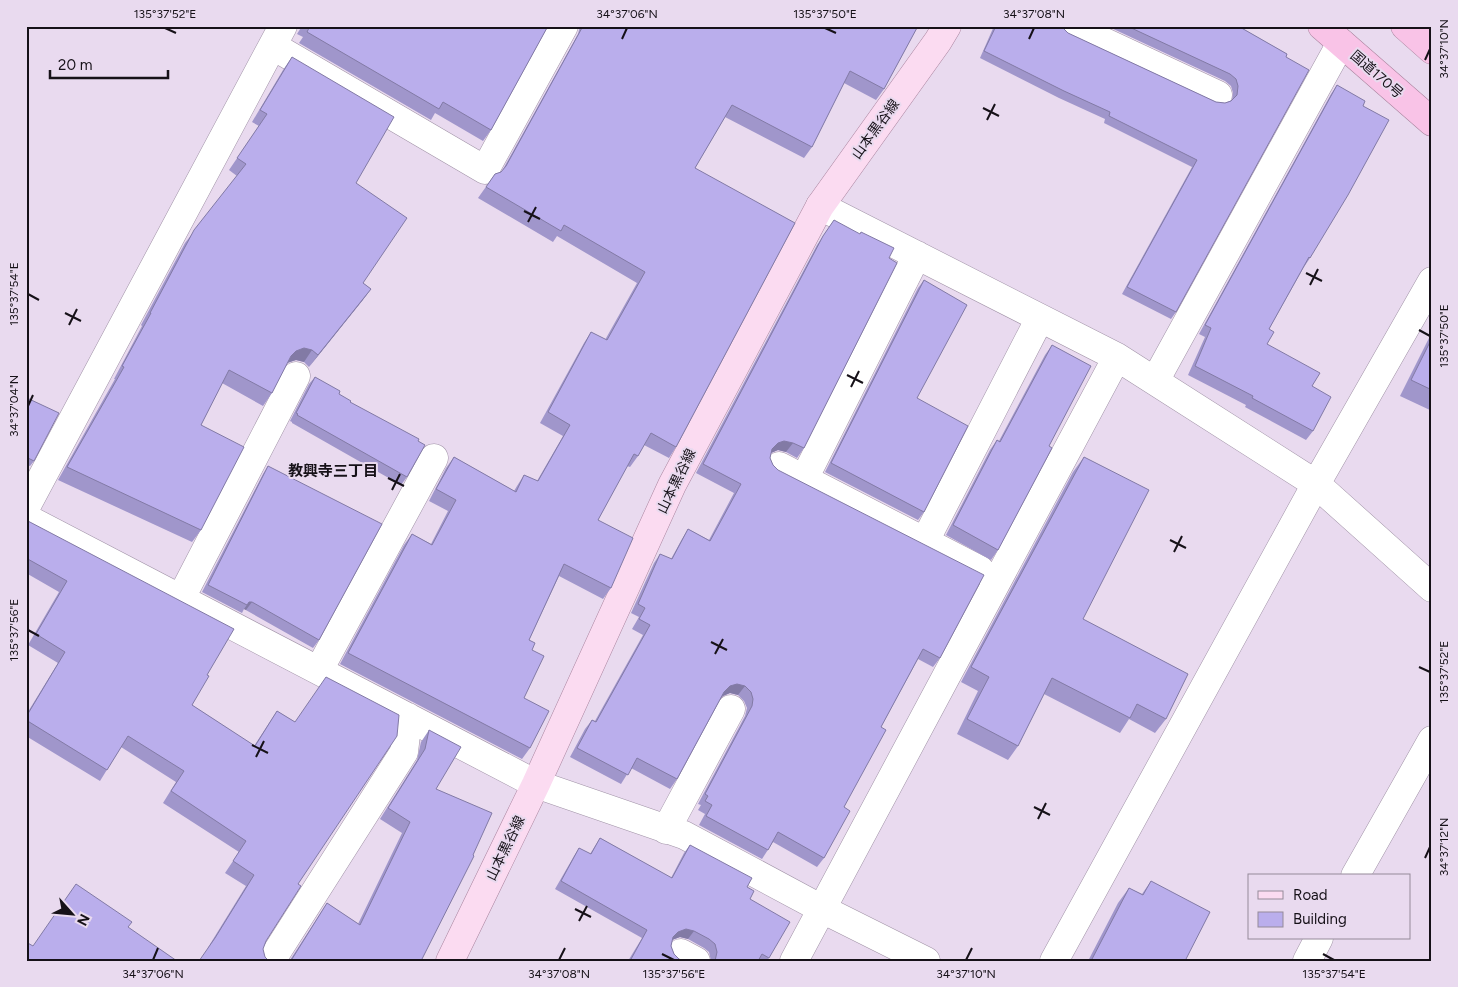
<svg xmlns="http://www.w3.org/2000/svg" width="1458" height="987" viewBox="0 0 1458 987" font-family="Figtree,'Noto Sans JP',sans-serif">
  <style>
    .lines { fill: none; stroke-linecap: round; stroke-linejoin: round }
    .minor-casing { stroke: #a193a7; stroke-width: 29 }
    .major-casing { stroke: #aa859f; stroke-width: 29 }
    .highway-casing { stroke: #aa859f; stroke-width: 29 }
    .minor { stroke: #fff; stroke-width: 28 }
    .major { stroke: #fbdbf1; stroke-width: 28 }
    .highway { stroke: #f9c3e7; stroke-width: 28 }
    .wall { fill: #a096cb }
    .shaded-wall { fill: #827aa5 }
    .building { fill: #baaeec; stroke: #827aa5 }
    .ticks { fill: none; stroke: #161118; stroke-width: 2 }
    .labels { text-anchor: middle; stroke-width: 4; stroke-linejoin: round; paint-order: stroke }
    .street-label { font-size: 14px; fill: #161118; stroke: #e9daef }
    .neighbourhood-label { font-size: 15px; font-weight: bold; fill: #161118; stroke: #e9daef }
    .neatline { fill: none; stroke: #161118; stroke-width: 2 }
    .ticks-label { font-size: 12px; text-anchor: middle; fill: #161118 }
  </style>
  <rect width="100%" height="100%" fill="#e9daef"/>
  <g class="lines">
    <defs>
      <path id="minor" d="M 1070,26 L 1218,95
        M 273,46 L 485,170 L 564,26
        M 820,206 L 1117,357 L 1316,484 L 1432,588
        M 1155,381 L 1341,43
        M 779,466 L 980,570
        M 804,479 L 917,255
        M 26,507 L 283,26
        M 26,518 L 536,784 L 684,835 L 822,909 L 926,961
        M 925,541 L 1040,318
        M 181,598 L 296,376
        M 319,670 L 434,458
        M 666,830 L 731,709
        M 1355,876 L 1432,740
        M 681,953 L 696,961
        M 271,961 L 404,752 L 408,717
        M 794,961 L 1117,357
        M 1054,961 L 1316,484 L 1432,281
        M 1307,961 L 1319,938"/>
      <path id="major" d="M 450,961 L 536,784 L 672,485 L 820,206 L 938,41 L 947,26"/>
      <path id="highway" d="M 1322,26 L 1432,122
        M 1405,26 L 1432,50"/>
    </defs>
    <!-- minor casing -->
    <use href="#minor" class="minor-casing"/>
    <!-- major casing -->
    <use href="#major" class="major-casing"/>
    <!-- highway casing -->
    <use href="#highway" class="highway-casing"/>
    <!-- minor -->
    <use href="#minor" class="minor"/>
    <!-- major -->
    <use href="#major" class="major"/>
    <!-- highway -->
    <use href="#highway" class="highway"/>
  </g>
  <!-- wall -->
  <path class="wall" d="M 302,26 L 548,26 L 491,130 L 483,141 L 435,113 L 431,120 L 299,43 L 303,37 L 297,34 Z
    M 580,26 L 918,26 L 884,89 L 876,100 L 844,83 L 812,147 L 804,158 L 725,117 L 695,168 L 676,447 L 669,458 L 644,445 L 638,456 L 630,467 L 627,466 L 598,520 L 611,588 L 603,599 L 559,576 L 529,640 L 532,650 L 524,698 L 530,748 L 522,759 L 340,664 L 404,545 L 412,534 L 431,544 L 448,511 L 429,501 L 446,468 L 454,457 L 514,491 L 517,486 L 524,475 L 537,481 L 563,436 L 540,423 L 584,343 L 591,332 L 605,340 L 637,283 L 557,236 L 553,242 L 478,198 L 495,174 L 501,172 L 502,171 L 578,34 Z
    M 994,26 L 1061,26 L 1068,33 L 1216,102 L 1225,103 L 1232,100 L 1233,93 L 1231,86 L 1225,81 L 1107,26 L 1238,26 L 1287,54 L 1176,312 L 1171,319 L 1122,294 L 1192,167 L 1104,123 L 1105,119 L 1059,98 L 980,58 Z
    M 292,57 L 356,183 L 363,283 L 371,289 L 362,301 L 309,367 L 304,362 L 296,360 L 287,363 L 272,393 L 263,406 L 222,383 L 201,425 L 201,530 L 192,542 L 58,480 L 115,379 L 114,379 L 142,326 L 141,325 L 185,243 L 237,176 L 229,170 L 259,126 L 252,122 L 283,70 Z
    M 1337,85 L 1363,106 L 1310,258 L 1304,267 L 1269,329 L 1267,344 L 1312,386 L 1313,431 L 1306,440 L 1245,407 L 1246,405 L 1188,375 L 1205,337 L 1199,334 L 1331,94 Z
    M 834,220 L 889,258 L 804,448 L 797,458 L 786,452 L 778,450 L 771,453 L 770,458 L 773,465 L 940,658 L 933,667 L 918,659 L 881,727 L 844,807 L 824,858 L 817,867 L 773,842 L 762,859 L 699,825 L 705,814 L 698,810 L 701,805 L 698,804 L 745,716 L 747,708 L 744,701 L 738,695 L 730,693 L 723,696 L 721,698 L 677,779 L 670,789 L 631,768 L 621,784 L 570,757 L 585,729 L 592,720 L 595,721 L 643,635 L 632,629 L 639,617 L 631,613 L 654,563 L 660,554 L 671,559 L 682,539 L 688,529 L 709,540 L 734,493 L 696,473 L 817,245 Z
    M 924,280 L 917,398 L 924,512 L 918,520 L 825,472 L 918,288 Z
    M 1432,332 L 1432,411 L 1400,396 Z
    M 1052,345 L 1049,446 L 998,550 L 991,560 L 946,535 L 990,450 L 997,440 L 999,441 L 1045,355 Z
    M 315,377 L 350,402 L 407,477 L 401,485 L 292,423 L 292,422 L 290,421 L 309,384 Z
    M 26,399 L 34,461 L 30,466 L 26,465 Z
    M 1084,457 L 1083,619 L 1166,719 L 1155,733 L 1129,719 L 1120,733 L 1044,694 L 1018,746 L 1008,760 L 957,734 L 978,691 L 961,682 L 1073,472 Z
    M 268,466 L 319,640 L 313,648 L 244,609 L 242,613 L 202,592 L 263,474 Z
    M 26,520 L 207,675 L 192,705 L 254,746 L 277,711 L 295,722 L 399,715 L 207,949 L 246,886 L 225,873 L 239,852 L 163,803 L 176,782 L 121,747 L 100,781 L 26,736 L 26,715 L 58,663 L 28,645 L 59,592 L 26,573 Z
    M 429,730 L 436,789 L 421,961 L 290,960 L 327,903 L 358,924 L 402,833 L 380,819 L 417,760 L 421,742 Z
    M 600,838 L 671,878 L 684,853 L 690,845 L 747,887 L 750,899 L 769,958 L 766,961 L 711,961 L 709,952 L 704,948 L 688,939 L 680,937 L 672,940 L 671,946 L 674,954 L 679,959 L 683,961 L 628,961 L 642,938 L 555,889 L 574,856 L 579,848 L 590,854 Z
    M 1151,881 L 1185,961 L 1088,961 L 1118,903 L 1129,888 L 1142,894 Z"/>
  <!-- shaded-wall -->
  <path class="shaded-wall" d="M 371,289 L 362,301 L 309,367 L 318,355 Z
    M 304,348 L 312,350 L 304,362 L 296,360 L 287,363 L 291,356 L 296,351 Z
    M 784,441 L 793,443 L 786,452 L 778,450 L 771,453 L 772,449 L 778,443 Z
    M 249,602 L 252,602 L 246,610 L 244,609 Z
    M 737,684 L 745,686 L 738,695 L 730,693 L 723,696 L 717,702 L 724,692 L 730,686 Z
    M 686,929 L 694,931 L 688,939 L 680,937 L 672,940 L 673,937 L 678,932 Z"/>
  <!-- building -->
  <path class="building" d="M 310,26 L 548,26 L 491,130 L 443,102 L 439,109 L 307,32 Z
    M 583,26 L 918,26 L 884,89 L 850,71 L 812,147 L 732,105 L 695,168 L 795,223 L 676,447 L 651,433 L 638,456 L 634,454 L 598,520 L 633,538 L 611,588 L 564,564 L 529,640 L 535,643 L 532,650 L 544,656 L 524,698 L 549,711 L 530,748 L 348,653 L 412,534 L 432,545 L 456,500 L 436,489 L 454,457 L 516,492 L 524,475 L 538,481 L 570,425 L 548,412 L 591,332 L 607,340 L 645,272 L 564,225 L 561,231 L 486,187 L 495,174 L 501,172 L 506,166 Z
    M 996,26 L 1061,26 L 1068,33 L 1216,102 L 1225,103 L 1231,101 L 1237,95 L 1238,86 L 1236,79 L 1230,74 L 1127,26 L 1238,26 L 1287,54 L 1286,57 L 1309,70 L 1176,312 L 1127,287 L 1197,160 L 1109,116 L 1110,112 L 1064,91 L 984,51 Z
    M 292,57 L 394,117 L 356,183 L 407,218 L 363,283 L 371,289 L 318,355 L 312,350 L 304,348 L 296,351 L 291,356 L 272,393 L 229,370 L 201,425 L 244,447 L 201,530 L 67,467 L 124,367 L 122,366 L 151,313 L 150,313 L 194,230 L 246,164 L 237,158 L 267,114 L 260,110 Z
    M 1337,85 L 1365,101 L 1363,106 L 1389,120 L 1348,195 L 1310,258 L 1309,257 L 1269,329 L 1274,332 L 1267,344 L 1320,373 L 1312,386 L 1331,397 L 1313,431 L 1252,398 L 1253,396 L 1195,366 L 1211,328 L 1205,325 Z
    M 834,220 L 860,234 L 861,232 L 894,248 L 889,258 L 897,263 L 804,448 L 793,443 L 784,441 L 778,443 L 772,449 L 770,458 L 773,465 L 778,470 L 984,575 L 940,658 L 923,649 L 881,727 L 886,730 L 844,807 L 850,811 L 824,858 L 778,832 L 768,850 L 706,816 L 712,805 L 705,801 L 708,796 L 705,794 L 752,706 L 753,699 L 751,692 L 745,686 L 737,684 L 730,686 L 724,692 L 677,779 L 637,758 L 628,775 L 577,748 L 592,720 L 596,722 L 650,625 L 639,619 L 645,608 L 638,604 L 660,554 L 672,559 L 688,529 L 710,541 L 741,484 L 703,464 L 823,236 Z
    M 924,280 L 967,305 L 917,398 L 968,426 L 924,512 L 831,463 Z
    M 1432,338 L 1432,390 L 1411,380 Z
    M 1052,345 L 1091,366 L 1049,446 L 1052,448 L 998,550 L 953,525 L 997,440 L 1000,442 Z
    M 315,377 L 340,391 L 339,394 L 351,401 L 350,402 L 419,439 L 418,441 L 425,445 L 407,477 L 297,415 L 298,414 L 296,413 Z
    M 27,398 L 59,413 L 34,461 L 26,457 L 26,400 Z
    M 1084,457 L 1149,490 L 1083,619 L 1188,674 L 1166,719 L 1137,704 L 1130,718 L 1052,678 L 1018,746 L 967,719 L 989,677 L 971,667 Z
    M 268,466 L 382,524 L 319,640 L 252,602 L 249,602 L 247,605 L 208,585 Z
    M 26,520 L 234,629 L 207,675 L 209,676 L 192,705 L 255,746 L 277,711 L 295,722 L 326,677 L 399,715 L 397,736 L 298,884 L 301,886 L 266,941 L 263,949 L 265,957 L 269,961 L 199,961 L 215,938 L 254,875 L 233,861 L 246,841 L 171,791 L 184,771 L 128,736 L 107,770 L 26,720 L 26,717 L 65,652 L 36,634 L 67,581 L 26,558 Z
    M 429,730 L 461,747 L 436,789 L 492,813 L 473,855 L 474,856 L 421,961 L 289,961 L 292,959 L 327,903 L 360,925 L 410,822 L 388,808 L 425,749 Z
    M 600,838 L 672,878 L 690,845 L 752,878 L 747,887 L 754,891 L 750,899 L 790,922 L 769,958 L 762,954 L 758,961 L 715,961 L 717,952 L 715,944 L 709,939 L 694,931 L 686,929 L 678,932 L 673,937 L 671,946 L 674,954 L 679,959 L 683,961 L 630,961 L 647,930 L 561,881 L 579,848 L 591,854 Z
    M 1151,881 L 1210,912 L 1185,961 L 1091,961 L 1129,888 L 1143,895 Z
    M 76,884 L 132,922 L 128,927 L 177,961 L 26,961 L 26,942 L 33,946 Z"/>
  <!-- ticks -->
  <path class="ticks" d="M 165,28 L 176,33M 825,28 L 836,33M 622,39 L 627,28M 1029,39 L 1034,28M 1425,60 L 1430,49M 983,108 L 999,116M 987,120 L 995,104M 524,211 L 540,219M 528,222 L 536,207M 1306,273 L 1322,281M 1310,285 L 1318,269M 28,294 L 39,300M 65,313 L 81,321M 69,325 L 77,309M 1419,330 L 1430,336M 847,375 L 863,383M 851,387 L 859,371M 28,406 L 33,395M 388,478 L 404,486M 392,490 L 400,474M 1170,540 L 1186,548M 1174,552 L 1182,536M 28,630 L 39,636M 711,642 L 727,650M 715,654 L 723,639M 1419,667 L 1430,672M 252,745 L 268,753M 256,757 L 264,741M 1034,807 L 1050,815M 1038,819 L 1046,803M 1425,858 L 1430,847M 575,909 L 591,917M 579,921 L 587,906M 662,954 L 674,960M 1323,954 L 1334,960M 153,960 L 158,948M 559,960 L 565,948M 966,960 L 972,948"/>
  <g class="labels">
    <!-- street labels -->
    <g class="street-label">
      <text transform="translate(1377 74) rotate(41)" y="5">国道170号</text>
      <text transform="translate(875 129) rotate(-54)" y="5">山本黒谷線</text>
      <text transform="translate(676 481) rotate(-64)" y="5">山本黒谷線</text>
      <text transform="translate(505 848) rotate(-64)" y="5">山本黒谷線</text>
    </g>
    <!-- neighbourhood labels -->
    <g class="neighbourhood-label">
      <text x="333" y="476">教興寺三丁目</text>
    </g>
  </g>
  <!-- border -->
  <rect width="1458" height="987" fill="none" stroke="#e9daef" stroke-width="55"/>
  <!-- legend -->
  <rect x="1248" y="874" width="162" height="65" fill="#e9daef" stroke="#958a99"/>
  <rect x="1258" y="891" width="25" height="8" fill="#fbdbf1" stroke="#958a99"/>
  <text x="1293" y="900" font-size="15" fill="#161118">Road</text>
  <rect x="1258" y="912" width="25" height="15" fill="#baaeec" stroke="#958a99"/>
  <text x="1293" y="924" font-size="15" fill="#161118">Building</text>
  <!-- north arrow -->
  <g transform="translate(72 914) rotate(117)" stroke="#e9daef" stroke-width="4" paint-order="stroke">
  <path d="M0-4L9 19L0 12L-9 19Z" fill="#161118"/>
  <text y="-8" font-size="14" font-weight="bold" text-anchor="middle" fill="#161118">N</text>
  </g>
  <!-- scale -->
  <path d="M50 70v8h118v-8" fill="none" stroke="#161118" stroke-width="2.5"/>
  <text x="58" y="70" font-size="15" fill="#161118" stroke="#e9daef" stroke-width="4" paint-order="stroke">20 m</text>
  <rect x="28" y="28" width="1402" height="932" class="neatline"/>
  <g class="ticks-label">
    <text x="165" y="18">135°37'52"E</text>
    <text x="627" y="18">34°37'06"N</text>
    <text x="825" y="18">135°37'50"E</text>
    <text x="1034" y="18">34°37'08"N</text>
    <text transform="translate(1444 49) rotate(-90)" y="4">34°37'10"N</text>
    <text transform="translate(14 294) rotate(-90)" y="4">135°37'54"E</text>
    <text transform="translate(1444 336) rotate(-90)" y="4">135°37'50"E</text>
    <text transform="translate(14 406) rotate(-90)" y="4">34°37'04"N</text>
    <text transform="translate(14 630) rotate(-90)" y="4">135°37'56"E</text>
    <text transform="translate(1444 672) rotate(-90)" y="4">135°37'52"E</text>
    <text transform="translate(1444 847) rotate(-90)" y="4">34°37'12"N</text>
    <text x="153" y="978">34°37'06"N</text>
    <text x="559" y="978">34°37'08"N</text>
    <text x="674" y="978">135°37'56"E</text>
    <text x="966" y="978">34°37'10"N</text>
    <text x="1334" y="978">135°37'54"E</text>
  </g>
</svg>
